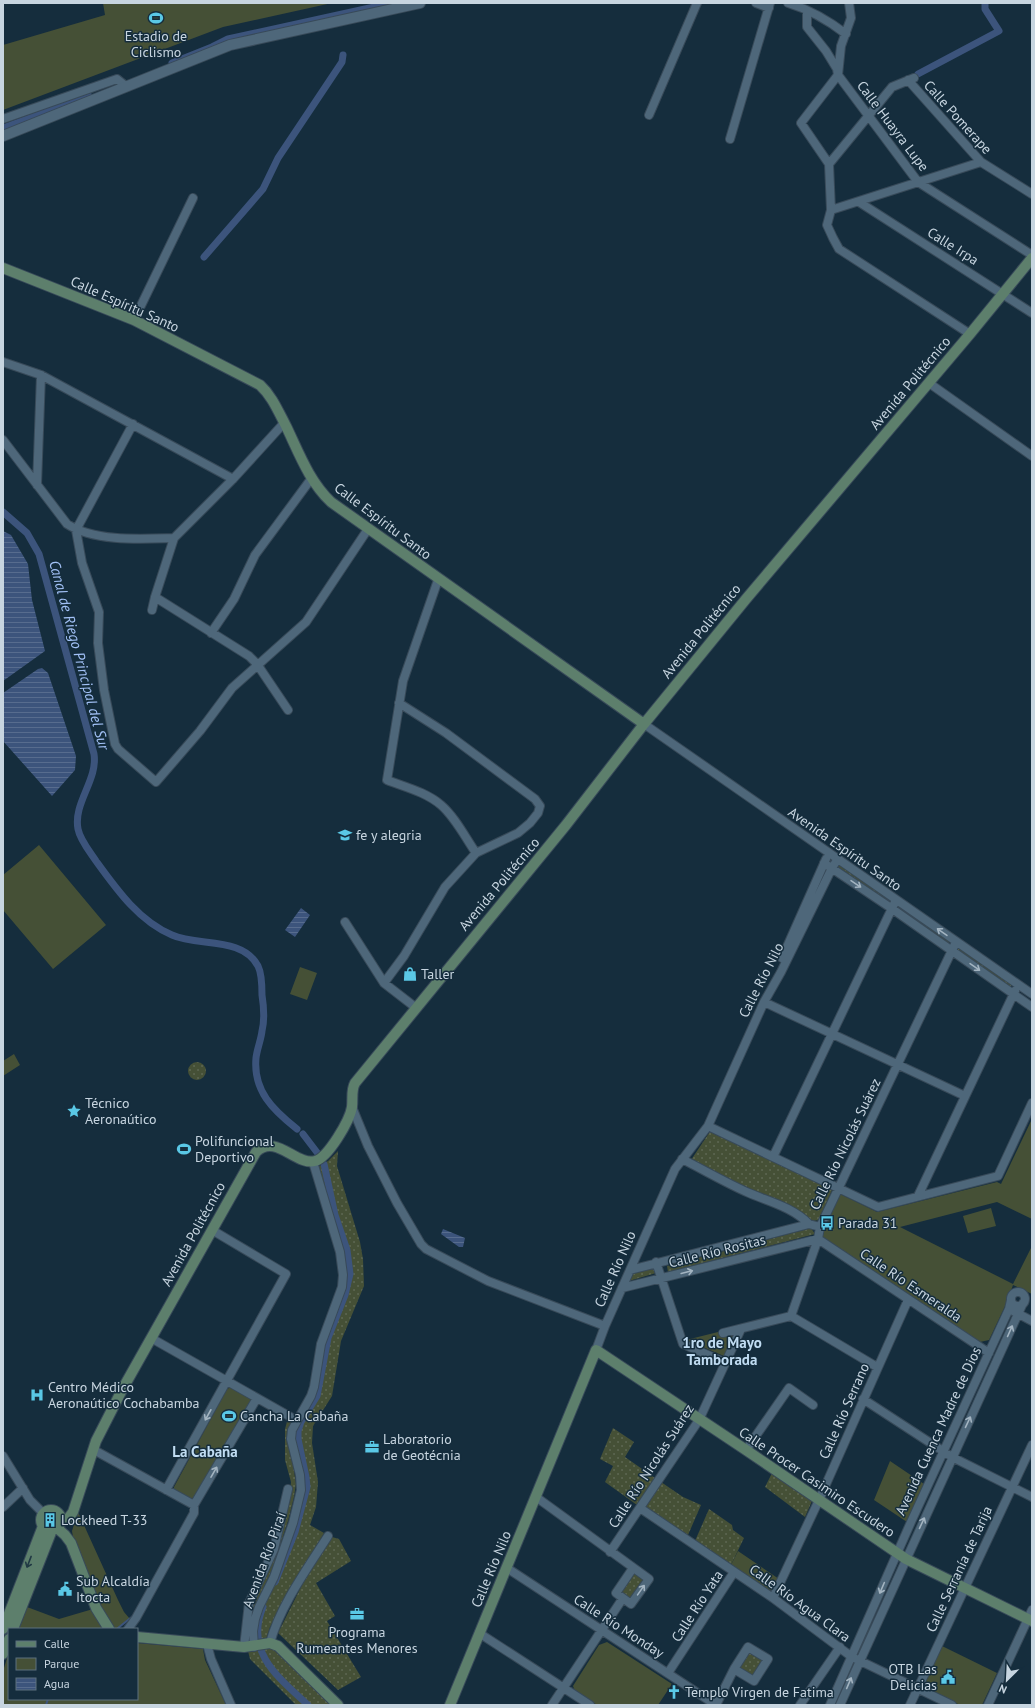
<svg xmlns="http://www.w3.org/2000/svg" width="1035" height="1708" viewBox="0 0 1035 1708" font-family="'PT Sans',sans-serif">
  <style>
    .grass { fill: url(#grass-dots) }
    .park { fill: #455036 }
    .water { fill: url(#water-rules) }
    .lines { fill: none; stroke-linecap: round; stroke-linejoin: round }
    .stream { stroke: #3c547c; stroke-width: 2 }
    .canal { stroke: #3c547c; stroke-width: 7 }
    .minor-casing { stroke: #384a59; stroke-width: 10 }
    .tertiary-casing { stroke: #384a59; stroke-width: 12 }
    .secondary-casing { stroke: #384a59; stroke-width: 12 }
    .minor { stroke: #4e677a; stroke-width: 8 }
    .tertiary { stroke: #4e677a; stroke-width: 10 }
    .secondary { stroke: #5d7f6c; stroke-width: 10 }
    .oneway { stroke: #a3b4c1 }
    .oneway2 { stroke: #203944 }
    .labels { text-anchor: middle; stroke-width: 3; stroke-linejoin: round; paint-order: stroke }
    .poi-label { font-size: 14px; fill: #c7d5e0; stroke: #152d3d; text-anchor: start }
    .street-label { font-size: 14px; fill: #c7d5e0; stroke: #152d3d }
    .water-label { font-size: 15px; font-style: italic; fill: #a2c1f6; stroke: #152d3d }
    .neighbourhood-label { font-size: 15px; font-weight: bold; fill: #c0dcf2; stroke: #152d3d }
  </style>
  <defs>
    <pattern id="grass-dots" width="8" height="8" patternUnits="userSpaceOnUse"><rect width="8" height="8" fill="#455036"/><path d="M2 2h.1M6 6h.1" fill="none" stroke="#5e6853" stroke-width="1.8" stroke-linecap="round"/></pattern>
    <pattern id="water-rules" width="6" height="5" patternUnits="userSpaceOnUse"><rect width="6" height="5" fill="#3c547c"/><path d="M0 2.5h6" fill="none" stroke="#576c8e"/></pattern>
  </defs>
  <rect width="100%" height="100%" fill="#152d3d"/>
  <!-- grass -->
  <path class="grass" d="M 838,863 L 891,899 L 889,902 L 835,867 Z
    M 899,905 L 949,940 L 949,944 L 899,908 Z
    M 959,947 L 1012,984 L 1010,988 L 956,950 Z
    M188 1071a9 9 0 1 1 18 0a9 9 0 1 1-18 0Z
    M 711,1130 L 832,1190 L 819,1220 L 813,1221 L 788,1204 L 750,1190 L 691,1160 Z
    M 338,1151 L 337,1166 L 360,1242 L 363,1259 L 364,1286 L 341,1341 L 332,1396 L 313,1426 L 312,1443 L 318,1482 L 316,1507 L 310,1525 L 324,1533 L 270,1627 L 266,1639 L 256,1643 L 258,1619 L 303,1490 L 294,1438 L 294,1431 L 312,1399 L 323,1344 L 344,1288 L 318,1167 L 328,1161 Z
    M 811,1228 L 815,1234 L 668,1272 L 667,1266 Z
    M 654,1266 L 656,1273 L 629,1281 L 635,1271 Z
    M 288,1418 L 293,1421 L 289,1439 L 296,1484 L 294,1497 L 288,1521 L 272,1570 L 256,1604 L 251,1641 L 247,1641 L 252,1604 L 289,1499 L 291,1482 L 285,1460 L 285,1429 Z
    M 613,1428 L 634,1442 L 625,1457 L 655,1478 L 637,1505 L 605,1482 L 613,1466 L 600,1459 Z
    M 772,1473 L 812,1501 L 805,1517 L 765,1487 Z
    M 661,1482 L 683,1497 L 701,1505 L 688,1535 L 644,1508 Z
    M 709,1509 L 732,1525 L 733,1530 L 744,1538 L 730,1567 L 695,1541 Z
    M45 1520a6 6 0 1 1 12 0a6 6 0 1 1-12 0Z
    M 332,1537 L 339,1539 L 351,1561 L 316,1583 L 335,1616 L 327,1621 L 361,1677 L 338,1690 L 278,1633 L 307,1575 Z
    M 633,1572 L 645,1581 L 631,1600 L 619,1592 Z
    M 265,1649 L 273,1649 L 330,1705 L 296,1705 L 250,1659 L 248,1651 Z
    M 748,1652 L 763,1661 L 753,1676 L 739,1667 Z"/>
  <!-- park -->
  <path class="park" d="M 103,3 L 332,3 L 223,27 L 3,110 L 3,45 L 105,15 Z
    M 39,845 L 106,925 L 53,969 L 3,910 L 3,875 Z
    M 300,967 L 317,973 L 307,1000 L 290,994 Z
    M 14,1054 L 20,1065 L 3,1076 L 3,1061 Z
    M 1032,1119 L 1032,1219 L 997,1202 L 900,1227 L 1013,1284 L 1032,1246 L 1032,1294 L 1013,1285 L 1007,1302 L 989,1340 L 980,1342 L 823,1237 L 823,1229 L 840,1194 L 877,1212 L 997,1182 L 1001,1184 Z
    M 991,1208 L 996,1226 L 968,1233 L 963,1216 Z
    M 736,1331 L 724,1356 L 686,1340 L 718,1332 L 720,1334 Z
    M 231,1387 L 251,1399 L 252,1402 L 195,1498 L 190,1499 L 174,1490 L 174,1487 L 227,1389 Z
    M 890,1461 L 924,1484 L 907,1522 L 874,1500 Z
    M 78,1512 L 118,1600 L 124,1612 L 130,1619 L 117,1629 L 112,1627 L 107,1620 L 73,1537 L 72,1531 Z
    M 738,1551 L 779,1579 L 773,1590 L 768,1591 L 730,1567 Z
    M 27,1607 L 59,1619 L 93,1609 L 104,1629 L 18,1629 Z
    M 607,1642 L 672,1684 L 658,1705 L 597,1705 L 575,1691 L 573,1686 L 599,1645 Z
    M 137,1643 L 203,1649 L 205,1660 L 226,1705 L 3,1705 L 3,1671 L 9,1652 L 9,1699 L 137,1699 Z
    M 942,1646 L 997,1673 L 982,1705 L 960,1705 L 923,1687 Z"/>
  <!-- water -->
  <path class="water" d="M 3,531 L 11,535 L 28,564 L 32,600 L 45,651 L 3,681 Z
    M 42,668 L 48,673 L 76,756 L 75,770 L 52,796 L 3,741 L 3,693 L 38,669 Z
    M 301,908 L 310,915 L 295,937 L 285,930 Z
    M 443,1229 L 465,1238 L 463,1247 L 459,1247 L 441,1234 Z"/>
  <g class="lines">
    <!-- stream -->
    <path class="stream" d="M 118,1628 L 133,1616
      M 46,1705 L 48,1699"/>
    <!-- canal -->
    <path class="canal" d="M 172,63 L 212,47 L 228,39 L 392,3
      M 918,74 L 999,31 L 985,9 L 985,3
      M 3,128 L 89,96
      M 204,257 L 263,189 L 278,158 L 342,62 L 343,55
      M 3,512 L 27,533 L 39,554 L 94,754 C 98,780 73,803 78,829 C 80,840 90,852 96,861 C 117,890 139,921 172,935 C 198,947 242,936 258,966 C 262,974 262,986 262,995 C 264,1008 265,1019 262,1031 C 261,1040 257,1049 256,1058 C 253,1091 273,1110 297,1129
      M 303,1134 L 319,1155
      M 275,1582 L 295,1532 L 307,1487 L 306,1477 L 298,1439 L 298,1431 L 301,1422 L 317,1396 L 328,1338 L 345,1295 L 350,1274 L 347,1250 L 335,1215 L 324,1164
      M 263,1607 C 244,1652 279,1678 308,1705"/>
    <defs>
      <path id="minor" d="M 756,3 L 769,8
        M 788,3 C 808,9 829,21 846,34
        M 849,3 L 851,18 L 841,46 L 838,75 L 801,123 L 829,164 L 831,210 L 827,225 L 833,238 L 839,249 L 970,334
        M 807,11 L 807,27 L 826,51 L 837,69 L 838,75 L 918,182 L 1032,255
        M 908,80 L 981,162 L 1032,194
        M 649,115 L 697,3
        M 3,119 L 117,79 L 127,87
        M 730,139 L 770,3
        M 829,164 L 892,87 L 914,78
        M 859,202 L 1032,313
        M 831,210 L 981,162
        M 134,320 L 193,198
        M 3,362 L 41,375 L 233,479
        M 929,383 L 1032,456
        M 133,424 L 76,530 L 82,563 L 99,612 L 98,643 L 104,690 L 115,744 L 118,749 L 156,782 L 200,731 L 232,688 L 306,622 L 368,529
        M 3,440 L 67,524 C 95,542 141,539 174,538 L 233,479 L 284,423
        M 37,485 L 41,375
        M 438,580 L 403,681 L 387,780 C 405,787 426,792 441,805 C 455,817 465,837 476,853
        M 155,597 L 249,656 L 257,664 L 288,710
        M 152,610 L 155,597 L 174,538
        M 211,633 L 234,599 L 255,555 L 311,479
        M 644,724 L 1032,994
        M 824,863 L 891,908 L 1032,1007
        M 345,922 L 384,983 L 415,1007
        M 782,958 L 826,859
        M 384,983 L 404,956 L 445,887 L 476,853 L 518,833 L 530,823 L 538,813 L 540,806 L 535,799 L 446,733 L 399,703
        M 764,1002 L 965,1096
        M 352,1107 L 368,1146 L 397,1203 L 421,1244 L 426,1249 L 488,1281 L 605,1326
        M 708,1126 L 878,1207 L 998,1176 L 1032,1103
        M 773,1157 L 896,900
        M 682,1159 C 704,1170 726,1183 749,1193 C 770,1202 792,1207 809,1224
        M 918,1196 L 1015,991
        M 818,1239 L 989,1353
        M 656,1262 L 683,1344 L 726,1363
        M 630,1270 L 809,1224 L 820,1227
        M 622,1288 L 818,1239
        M1011 1299a7 7 0 1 1 14 0a7 7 0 1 1-14 0Z
        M 1013,1311 L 1032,1321
        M 791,1316 L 818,1239 L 820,1227 L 956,942
        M 791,1316 L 877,1367
        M 723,1333 L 791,1316
        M 151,1338 L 296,1420
        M 596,1350 L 605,1326 L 675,1169 L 708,1126 L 764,1002 L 781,972 L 832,868 L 837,860
        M 863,1399 L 952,1457 L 1032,1497
        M 94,1450 L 194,1505
        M 746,1450 L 789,1388 L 813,1405
        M 3,1456 L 30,1500 L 43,1513
        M 166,1490 L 286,1274 L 212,1230
        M 536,1497 L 649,1579 L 631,1604 L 616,1593 L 633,1568
        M 3,1507 L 23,1488
        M 640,1508 L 773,1598 L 852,1657 L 952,1705
        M 610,1552 L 699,1420 L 741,1329
        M 507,1568 L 716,1705
        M 773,1598 L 819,1500 L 908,1300
        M 128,1629 L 136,1618 L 194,1513 L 194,1505 L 257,1398
        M 479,1633 L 590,1705
        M 270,1643 C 280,1606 307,1569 328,1536
        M 207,1644 L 211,1659 L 231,1705
        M 244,1647 L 249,1603 L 274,1549 L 288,1489
        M 254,1647 L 253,1631 L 255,1619 L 259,1607 L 274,1577 L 293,1523 L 301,1490 L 300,1475 L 291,1439 L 292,1430 L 311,1396 L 314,1387 L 321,1344 L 342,1287 L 343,1275 L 340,1252 L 313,1162
        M 748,1647 L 768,1659 L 754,1681 L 734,1669 Z
        M 668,1673 L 734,1572
        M 552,1705 L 623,1598
        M 716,1705 L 734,1669
        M 800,1705 L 840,1647
        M 830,1705 L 911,1522 L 1009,1309 L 1011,1300
        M 840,1705 L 1023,1303
        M 910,1705 L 1032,1445
        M 988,1705 L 1032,1610"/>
      <path id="tertiary" d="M 3,136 L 230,45 L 420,3"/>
      <path id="secondary" d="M 3,268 L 134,320 L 260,385 C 272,396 278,411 286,426 C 299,453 309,481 331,502 L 644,724
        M41 1520a10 10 0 1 1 20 0a10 10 0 1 1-20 0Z
        M 61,1520 L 67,1520 L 73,1512 L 96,1441 L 122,1390 L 256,1152 C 276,1133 296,1166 315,1161 C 328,1158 350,1120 352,1107 C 353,1098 351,1090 355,1083 L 566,825 L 644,724 L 746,599 L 970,334 L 1032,258
        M 57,1528 L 65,1535 L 71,1543 L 96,1608 L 109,1629
        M 3,1629 L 43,1526
        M 13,1629 L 52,1530
        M 137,1637 L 244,1647 L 270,1643 L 278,1646 L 338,1705
        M 3,1654 L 9,1639
        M 450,1705 L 596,1350 L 746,1450 L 906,1559 L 1032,1621"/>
    </defs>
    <!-- minor casing -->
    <use href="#minor" class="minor-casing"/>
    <!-- tertiary casing -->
    <use href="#tertiary" class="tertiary-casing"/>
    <!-- secondary casing -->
    <use href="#secondary" class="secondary-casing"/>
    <!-- minor -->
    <use href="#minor" class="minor"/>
    <!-- tertiary -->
    <use href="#tertiary" class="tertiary"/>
    <!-- secondary -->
    <use href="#secondary" class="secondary"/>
  </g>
  <!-- one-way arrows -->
  <defs><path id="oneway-shaft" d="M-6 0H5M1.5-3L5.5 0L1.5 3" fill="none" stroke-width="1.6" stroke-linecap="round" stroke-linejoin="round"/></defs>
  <g class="oneway">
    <use href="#oneway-shaft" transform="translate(856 884) rotate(34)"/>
    <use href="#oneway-shaft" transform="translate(942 932) rotate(-145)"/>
    <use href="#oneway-shaft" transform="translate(975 967) rotate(35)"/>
    <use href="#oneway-shaft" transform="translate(687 1272) rotate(-14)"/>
    <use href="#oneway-shaft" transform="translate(1010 1331) rotate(-66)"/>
    <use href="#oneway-shaft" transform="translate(208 1415) rotate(119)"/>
    <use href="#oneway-shaft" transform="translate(968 1422) rotate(-65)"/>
    <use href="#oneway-shaft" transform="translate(214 1472) rotate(-60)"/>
    <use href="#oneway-shaft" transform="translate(922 1523) rotate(-65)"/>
    <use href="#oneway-shaft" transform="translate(882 1588) rotate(113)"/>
    <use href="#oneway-shaft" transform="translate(641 1590) rotate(-55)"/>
    <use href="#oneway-shaft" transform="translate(849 1683) rotate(-67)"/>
  </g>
  <use class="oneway2" href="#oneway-shaft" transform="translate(29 1562) rotate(111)"/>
  <!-- icons -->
  <defs>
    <symbol id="stadium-bare" viewBox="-9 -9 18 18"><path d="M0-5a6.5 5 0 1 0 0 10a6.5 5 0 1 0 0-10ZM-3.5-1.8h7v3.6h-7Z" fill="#5ac8e6" stroke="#152d3d" stroke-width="2.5" paint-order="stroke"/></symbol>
    <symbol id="school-bare" viewBox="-9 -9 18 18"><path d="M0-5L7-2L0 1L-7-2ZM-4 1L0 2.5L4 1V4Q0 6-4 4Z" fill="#5ac8e6" stroke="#152d3d" stroke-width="2.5" paint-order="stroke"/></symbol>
    <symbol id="shop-bare" viewBox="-9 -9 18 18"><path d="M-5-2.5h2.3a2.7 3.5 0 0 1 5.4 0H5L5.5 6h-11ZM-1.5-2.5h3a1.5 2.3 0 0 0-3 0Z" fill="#5ac8e6" stroke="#152d3d" stroke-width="2.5" paint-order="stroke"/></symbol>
    <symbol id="sight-bare" viewBox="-9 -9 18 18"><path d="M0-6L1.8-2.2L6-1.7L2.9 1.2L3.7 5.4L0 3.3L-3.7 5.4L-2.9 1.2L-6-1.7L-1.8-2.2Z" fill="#5ac8e6" stroke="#152d3d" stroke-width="2.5" paint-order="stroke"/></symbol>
    <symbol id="bus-bare" viewBox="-9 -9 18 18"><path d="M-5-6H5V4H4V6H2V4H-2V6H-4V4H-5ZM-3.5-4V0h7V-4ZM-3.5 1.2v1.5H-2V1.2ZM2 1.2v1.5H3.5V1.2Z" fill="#5ac8e6" stroke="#152d3d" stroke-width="2.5" paint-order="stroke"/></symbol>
    <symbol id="hospital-bare" viewBox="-9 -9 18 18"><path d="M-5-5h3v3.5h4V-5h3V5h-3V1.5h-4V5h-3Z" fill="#5ac8e6" stroke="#152d3d" stroke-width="2.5" paint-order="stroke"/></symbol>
    <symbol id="office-bare" viewBox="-9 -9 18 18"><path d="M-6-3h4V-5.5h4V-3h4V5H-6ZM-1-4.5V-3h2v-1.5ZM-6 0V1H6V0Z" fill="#5ac8e6" stroke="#152d3d" stroke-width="2.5" paint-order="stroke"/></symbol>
    <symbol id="building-bare" viewBox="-9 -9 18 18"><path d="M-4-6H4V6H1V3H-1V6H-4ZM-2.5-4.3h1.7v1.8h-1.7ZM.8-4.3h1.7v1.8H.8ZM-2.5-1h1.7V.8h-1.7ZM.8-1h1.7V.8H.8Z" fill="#5ac8e6" stroke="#152d3d" stroke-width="2.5" paint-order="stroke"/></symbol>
    <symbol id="civic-bare" viewBox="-9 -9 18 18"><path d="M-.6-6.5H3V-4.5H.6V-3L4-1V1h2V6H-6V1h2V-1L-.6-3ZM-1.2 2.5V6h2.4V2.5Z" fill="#5ac8e6" stroke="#152d3d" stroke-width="2.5" paint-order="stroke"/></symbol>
    <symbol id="church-bare" viewBox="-9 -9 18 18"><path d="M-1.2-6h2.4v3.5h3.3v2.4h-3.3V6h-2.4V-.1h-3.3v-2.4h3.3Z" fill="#5ac8e6" stroke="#152d3d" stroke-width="2.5" paint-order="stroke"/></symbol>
  </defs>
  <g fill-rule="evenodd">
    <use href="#stadium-bare" x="146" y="8" width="20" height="20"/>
    <use href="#school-bare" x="335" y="825" width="20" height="20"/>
    <use href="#shop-bare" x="400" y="964" width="20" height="20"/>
    <use href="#sight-bare" x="64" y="1101" width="20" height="20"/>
    <use href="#stadium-bare" x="174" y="1139" width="20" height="20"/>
    <use href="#bus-bare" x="817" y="1213" width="20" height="20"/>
    <use href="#hospital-bare" x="27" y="1385" width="20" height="20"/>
    <use href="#stadium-bare" x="219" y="1406" width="20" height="20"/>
    <use href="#office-bare" x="362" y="1437" width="20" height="20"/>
    <use href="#building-bare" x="40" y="1510" width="20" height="20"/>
    <use href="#civic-bare" x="55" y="1579" width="20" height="20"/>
    <use href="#office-bare" x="347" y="1604" width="20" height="20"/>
    <use href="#civic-bare" x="938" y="1667" width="20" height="20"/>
    <use href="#church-bare" x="664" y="1682" width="20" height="20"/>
  </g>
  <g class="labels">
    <!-- poi labels -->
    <g class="poi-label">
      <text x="156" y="41" text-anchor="middle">Estadio de<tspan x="156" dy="16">Ciclismo</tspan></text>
      <text x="356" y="840">fe y alegria</text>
      <text x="421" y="979">Taller</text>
      <text x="85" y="1108">Técnico<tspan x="85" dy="16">Aeronaútico</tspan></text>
      <text x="195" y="1146">Polifuncional<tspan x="195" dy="16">Deportivo</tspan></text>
      <text x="838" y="1228">Parada 31</text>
      <text x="48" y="1392">Centro Médico<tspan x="48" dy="16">Aeronaútico Cochabamba</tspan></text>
      <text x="240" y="1421">Cancha La Cabaña</text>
      <text x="383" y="1444">Laboratorio<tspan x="383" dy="16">de Geotécnia</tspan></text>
      <text x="61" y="1525">Lockheed T-33</text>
      <text x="76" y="1586">Sub Alcaldía<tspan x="76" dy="16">Itocta</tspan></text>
      <text x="357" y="1637" text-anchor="middle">Programa<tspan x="357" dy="16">Rumeantes Menores</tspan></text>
      <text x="937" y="1674" text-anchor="end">OTB Las<tspan x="937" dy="16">Delicias</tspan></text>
      <text x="685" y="1697">Templo Virgen de Fatima</text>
    </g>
    <!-- street labels -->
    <g class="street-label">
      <text transform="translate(958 117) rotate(48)" y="5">Calle Pomerape</text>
      <text transform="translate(893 126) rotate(53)" y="5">Calle Huayra Lupe</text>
      <text transform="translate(953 246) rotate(32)" y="5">Calle Irpa</text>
      <text transform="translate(125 304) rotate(24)" y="5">Calle Espíritu Santo</text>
      <text transform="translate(910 383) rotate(-50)" y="5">Avenida Politécnico</text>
      <text transform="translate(383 521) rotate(37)" y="5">Calle Espíritu Santo</text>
      <text transform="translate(701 631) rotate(-51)" y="5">Avenida Politécnico</text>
      <text transform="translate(845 849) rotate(35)" y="5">Avenida Espíritu Santo</text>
      <text transform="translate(499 884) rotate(-50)" y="5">Avenida Politécnico</text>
      <text transform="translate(761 980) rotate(-63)" y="5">Calle Río Nilo</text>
      <text transform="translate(845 1144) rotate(-64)" y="5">Calle Río Nicolás Suárez</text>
      <text transform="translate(193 1234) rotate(-61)" y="5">Avenida Politécnico</text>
      <text transform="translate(717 1251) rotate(-14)" y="5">Calle Río Rositas</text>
      <text transform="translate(615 1269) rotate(-66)" y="5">Calle Río Nilo</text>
      <text transform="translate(911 1285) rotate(34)" y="5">Calle Río Esmeralda</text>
      <text transform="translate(844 1411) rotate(-66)" y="5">Calle Río Serrano</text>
      <text transform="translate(938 1431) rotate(-65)" y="5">Avenida Cuenca Madre de Dios</text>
      <text transform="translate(651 1466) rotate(-57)" y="5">Calle Río Nicolás Suárez</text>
      <text transform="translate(817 1482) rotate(34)" y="5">Calle Procer Casimiro Escudero</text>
      <text transform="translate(264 1560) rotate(-70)" y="5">Avenida Río Piraí</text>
      <text transform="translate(491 1569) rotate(-67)" y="5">Calle Río Nilo</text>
      <text transform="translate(959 1569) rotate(-65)" y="5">Calle Serranía de Tarija</text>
      <text transform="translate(800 1603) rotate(36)" y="5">Calle Río Agua Clara</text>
      <text transform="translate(697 1606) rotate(-57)" y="5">Calle Río Yata</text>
      <text transform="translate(619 1626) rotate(33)" y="5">Calle Río Monday</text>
    </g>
    <!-- water labels -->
    <g class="water-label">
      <text transform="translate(79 655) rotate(75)" y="5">Canal de Riego Principal del Sur</text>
    </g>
    <!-- neighbourhood labels -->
    <g class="neighbourhood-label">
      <text x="722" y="1348">1ro de Mayo<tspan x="722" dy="17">Tamborada</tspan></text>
      <text x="205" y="1457">La Cabaña</text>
    </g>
  </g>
  <!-- border -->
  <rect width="1035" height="1708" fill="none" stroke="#c7d5e0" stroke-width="8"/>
  <!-- legend -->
  <rect x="8" y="1628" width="130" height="72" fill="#152d3d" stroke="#5c707e"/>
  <rect x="16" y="1641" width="20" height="6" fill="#5d7f6c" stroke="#5c707e"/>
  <text x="44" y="1648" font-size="12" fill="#c7d5e0">Calle</text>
  <rect x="16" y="1658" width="20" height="12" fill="#455036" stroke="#5c707e"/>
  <text x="44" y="1668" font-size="12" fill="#c7d5e0">Parque</text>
  <rect x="16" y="1678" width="20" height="12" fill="url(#water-rules)" stroke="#5c707e"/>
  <text x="44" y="1688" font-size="12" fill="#c7d5e0">Agua</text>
  <!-- north arrow -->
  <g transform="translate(1007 1680) rotate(204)" stroke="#152d3d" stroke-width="3" paint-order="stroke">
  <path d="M0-3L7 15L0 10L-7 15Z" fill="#c7d5e0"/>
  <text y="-6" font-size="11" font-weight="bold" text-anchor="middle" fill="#c7d5e0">N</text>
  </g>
</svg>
